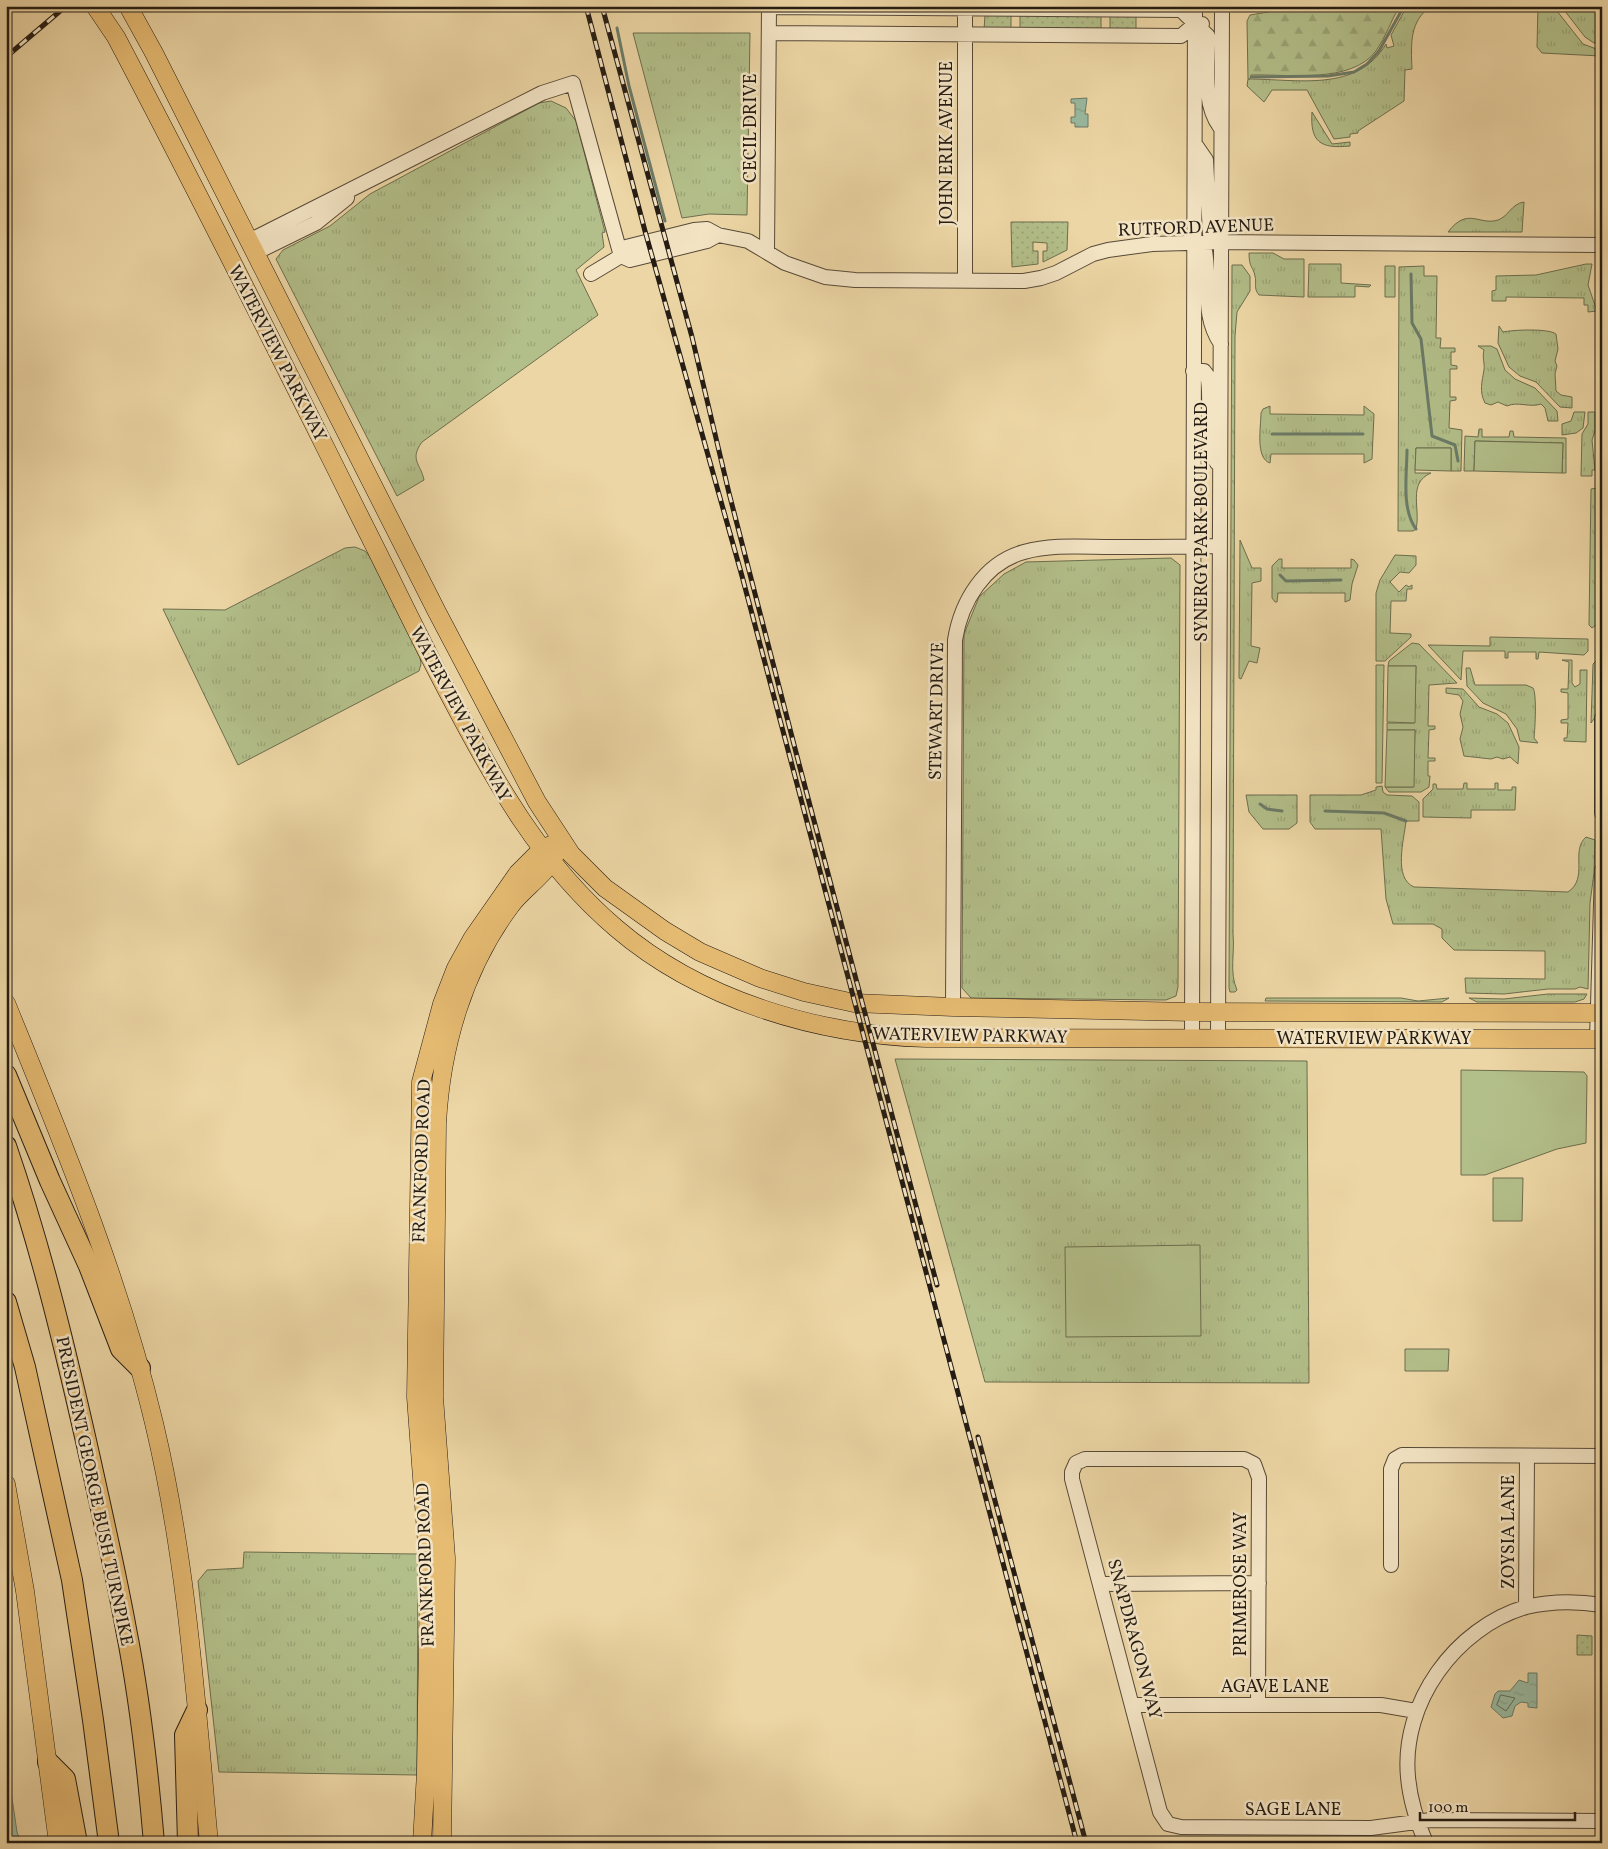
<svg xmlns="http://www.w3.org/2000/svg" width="1608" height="1849" viewBox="0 0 1608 1849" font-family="Vollkorn,serif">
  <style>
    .grass { fill: url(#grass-tufts); stroke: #6c6e4e }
    .forest { fill: url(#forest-firs); stroke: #6c6e4e }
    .park { fill: url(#park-dots); stroke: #6c6e4e }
    .pitch { fill: #b3bf8a; stroke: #6c6e4e }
    .water { fill: url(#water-ripples); stroke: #6b7b68 }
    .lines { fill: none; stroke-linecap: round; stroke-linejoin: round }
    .shore { stroke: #606b5a; stroke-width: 1 }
    .stream { stroke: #6b7b68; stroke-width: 3 }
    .minor-casing { stroke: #574a38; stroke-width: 16 }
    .major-casing { stroke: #251c13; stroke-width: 19 }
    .highway-casing { stroke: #251c13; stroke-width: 22 }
    .minor { stroke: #f3e4c4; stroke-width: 14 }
    .major { stroke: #e6bb72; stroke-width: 18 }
    .highway { stroke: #e6bb72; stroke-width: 20 }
    .rail-casing { stroke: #251c13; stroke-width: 5 }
    .rail { stroke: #f3e4c4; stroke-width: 3; stroke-dasharray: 9; stroke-linecap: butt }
    .labels { text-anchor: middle; stroke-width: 5; stroke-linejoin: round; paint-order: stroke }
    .street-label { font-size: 18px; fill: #251c13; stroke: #f3e4c4 }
  </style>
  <defs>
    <pattern id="grass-tufts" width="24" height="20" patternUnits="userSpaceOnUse" patternTransform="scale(1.25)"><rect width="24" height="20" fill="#b3bf8a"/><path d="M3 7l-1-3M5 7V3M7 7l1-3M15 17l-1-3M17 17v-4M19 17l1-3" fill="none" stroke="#9aa476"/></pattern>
    <pattern id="forest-firs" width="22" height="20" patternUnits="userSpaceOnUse" patternTransform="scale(1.25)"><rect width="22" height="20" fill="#b3bf8a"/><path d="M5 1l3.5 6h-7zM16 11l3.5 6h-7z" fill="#9aa476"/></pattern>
    <pattern id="park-dots" width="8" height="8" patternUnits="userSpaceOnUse" patternTransform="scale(1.25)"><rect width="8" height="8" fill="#b3bf8a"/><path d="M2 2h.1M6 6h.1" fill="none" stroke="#9aa476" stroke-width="1.8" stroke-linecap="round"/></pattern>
    <pattern id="water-ripples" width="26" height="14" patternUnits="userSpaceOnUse" patternTransform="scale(1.25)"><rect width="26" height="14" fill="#9abaa1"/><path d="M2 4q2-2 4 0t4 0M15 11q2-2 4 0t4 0" fill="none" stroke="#859f8a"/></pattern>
  </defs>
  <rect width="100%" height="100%" fill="#edd6a5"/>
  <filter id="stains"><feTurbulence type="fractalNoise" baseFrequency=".004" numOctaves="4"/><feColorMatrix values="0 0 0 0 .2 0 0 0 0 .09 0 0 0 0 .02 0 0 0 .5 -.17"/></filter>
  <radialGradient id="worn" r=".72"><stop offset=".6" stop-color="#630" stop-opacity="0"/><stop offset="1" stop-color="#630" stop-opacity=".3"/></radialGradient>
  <!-- grass -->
  <path class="grass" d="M 1407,6 L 1432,6 C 1409,20 1411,45 1412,69 L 1405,70 L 1404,101 L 1358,131 L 1358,133 L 1350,134 L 1350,137 L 1334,139 L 1307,90 L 1272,90 L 1264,102 L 1247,86 L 1248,79 C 1297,79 1357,93 1386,44 L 1387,48 L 1394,46 L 1391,35 Z
    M 1538,6 L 1553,6 L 1583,44 L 1599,50 L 1600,56 L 1542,53 L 1537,47 Z
    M 1561,6 L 1602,6 L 1600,42 L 1594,43 L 1585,37 Z
    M 633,33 L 750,33 L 747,215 L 709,214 L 682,218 Z
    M 551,101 L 566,108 L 576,121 L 605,232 L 602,233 L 604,247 L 576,270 L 598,315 L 422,442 C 409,460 421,464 424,480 L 397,496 L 276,259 L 283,250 L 330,226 L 370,194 L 539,103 Z
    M 1312,112 L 1332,144 L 1350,142 L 1350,146 C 1320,149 1310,142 1312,112 Z
    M 1524,202 L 1522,232 L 1448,232 C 1468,206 1479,226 1498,220 C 1509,216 1511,204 1524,202 Z
    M 1249,253 L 1273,253 L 1284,259 L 1304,259 L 1304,297 L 1259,295 C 1253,288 1257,283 1255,276 C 1253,266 1249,268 1249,253 Z
    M 1309,264 L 1341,264 L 1341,283 L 1371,285 L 1369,287 L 1355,286 L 1355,297 L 1308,297 Z
    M 1586,264 L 1592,264 L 1588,285 L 1597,311 L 1588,312 L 1588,305 L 1584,305 L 1584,298 L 1506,297 L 1506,301 L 1492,301 L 1492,291 L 1496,290 L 1496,276 L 1536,275 Z
    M 1232,265 L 1242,265 L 1250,276 L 1250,291 L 1237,312 L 1235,336 L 1233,934 C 1235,953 1229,972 1237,990 L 1235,992 L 1230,992 L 1229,988 Z
    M 1385,266 L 1395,266 L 1395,297 L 1385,297 Z
    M 1424,266 L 1424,276 L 1437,276 L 1436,338 L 1441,338 L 1440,348 L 1455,348 L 1455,352 L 1451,352 L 1451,365 L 1457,366 L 1457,369 L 1450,369 L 1450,397 L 1456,397 L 1456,400 L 1450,401 L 1449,428 L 1462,430 L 1461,471 L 1451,471 L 1451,448 L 1416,448 L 1415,473 L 1431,473 C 1407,483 1421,509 1416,529 L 1413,531 L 1398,531 L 1399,267 Z
    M 1499,326 L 1503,332 C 1512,330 1548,328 1556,334 L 1558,349 L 1555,361 L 1557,366 L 1555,374 L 1556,391 L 1561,395 L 1572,397 L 1572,408 L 1560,407 L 1536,382 L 1520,376 L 1509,367 L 1498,343 Z
    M 1478,346 L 1491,346 L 1497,349 L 1505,370 L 1515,379 L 1535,388 L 1557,411 L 1558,421 L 1548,421 L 1545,408 L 1541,404 C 1530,408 1518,401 1507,406 L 1498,402 L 1491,405 L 1485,403 C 1479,391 1482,382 1484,370 C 1485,363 1482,359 1484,350 Z
    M 1270,406 L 1270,414 L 1364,415 L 1364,406 L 1374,414 L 1372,459 L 1364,463 L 1364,454 L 1271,454 L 1270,463 C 1255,458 1261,427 1261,413 L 1263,409 Z
    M 1574,412 L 1585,412 L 1583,428 L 1576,433 L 1562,435 L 1562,424 L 1571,421 Z
    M 1588,412 L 1595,412 L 1595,431 L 1592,440 L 1595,470 L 1592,470 L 1592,476 L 1581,476 L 1582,434 L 1588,424 Z
    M 1479,429 L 1482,429 L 1482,437 L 1509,437 L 1510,431 L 1513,431 L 1514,437 L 1566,438 L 1566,473 L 1562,473 L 1563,443 L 1475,441 L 1474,471 L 1464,471 L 1465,436 L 1478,437 Z
    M 1597,488 L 1602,493 L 1600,622 L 1592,628 L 1589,625 L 1591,489 Z
    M 1240,540 L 1252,568 L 1261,568 L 1261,581 L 1252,583 L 1251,646 L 1260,648 L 1257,663 L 1249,661 L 1241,679 L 1239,678 Z
    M 355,547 L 365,551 L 370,557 L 420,657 L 421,664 L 419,671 L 238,765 L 163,609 L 225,610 L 345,548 Z
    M 1395,555 L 1416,556 L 1416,565 L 1409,573 L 1400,572 L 1390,582 L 1399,592 L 1406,585 L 1409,587 L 1412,585 L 1412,589 L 1407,589 L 1406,601 L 1391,601 L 1390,633 L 1411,634 L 1411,637 L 1385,661 L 1376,661 L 1376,593 L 1380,580 Z
    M 1171,558 L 1180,565 L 1178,987 L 1176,996 L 1166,1000 L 971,998 L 962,988 L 964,634 L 979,597 L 1004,574 L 1026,562 Z
    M 1279,559 L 1282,559 L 1282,568 L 1351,568 L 1351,559 L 1354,560 L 1358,565 L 1352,584 L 1350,600 L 1345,602 L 1345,593 L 1278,593 L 1277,602 L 1275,602 L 1272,598 L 1272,566 Z
    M 1490,637 L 1588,639 L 1588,651 L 1584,655 L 1539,652 L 1538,659 L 1536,659 L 1536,652 L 1508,652 L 1508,658 L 1505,658 L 1505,651 L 1463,651 L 1461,680 L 1428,645 L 1490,646 Z
    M 1412,643 L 1419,644 L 1457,683 L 1429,685 L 1428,726 L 1435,726 L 1435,729 L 1429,730 L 1428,758 L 1435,758 L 1435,761 L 1428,761 L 1428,776 L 1430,776 L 1429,787 L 1421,792 L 1389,792 L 1385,787 L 1413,787 L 1415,730 L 1387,730 L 1387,723 L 1414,723 L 1416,666 L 1388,666 L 1389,661 Z
    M 1562,660 L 1572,660 L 1572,683 L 1575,687 L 1580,684 L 1580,670 L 1587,670 L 1586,742 L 1564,741 L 1564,738 L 1567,738 L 1568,723 L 1561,723 L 1561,720 L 1568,719 L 1568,693 L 1561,692 L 1561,689 L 1568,689 L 1569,662 Z
    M 1596,661 L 1600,661 L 1599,712 L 1591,723 L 1593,664 Z
    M 1376,665 L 1384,665 L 1382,783 L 1376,783 Z
    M 1466,668 L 1470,668 L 1475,685 L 1526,685 L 1533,688 C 1537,694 1535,729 1534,738 L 1538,743 L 1520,741 L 1517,729 L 1506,714 L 1483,703 L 1467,686 Z
    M 1446,688 L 1463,689 L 1479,707 L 1497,714 L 1508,723 L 1519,747 L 1518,764 L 1510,757 L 1503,759 L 1497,757 L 1491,759 L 1464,756 L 1460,739 L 1463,727 L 1460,714 L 1463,701 L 1459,695 L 1446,693 Z
    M 1464,783 L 1467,783 L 1467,789 L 1495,789 L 1495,783 L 1498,783 L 1498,790 L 1512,790 L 1512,787 L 1516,787 L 1515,810 L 1471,810 L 1471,818 L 1423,817 L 1423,799 L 1433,789 L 1433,784 L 1436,784 L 1437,789 L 1463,789 Z
    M 1382,786 L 1383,792 L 1387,795 L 1412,796 L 1419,802 L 1419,821 L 1406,821 C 1404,840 1393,878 1414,887 L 1568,892 C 1589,878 1570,851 1586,837 L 1595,840 L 1594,873 L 1590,903 L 1588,989 L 1580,987 L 1575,989 L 1548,989 L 1504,994 L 1466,993 L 1465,978 L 1545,979 L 1545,951 L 1454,950 L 1442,938 L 1442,929 L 1433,924 L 1393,924 L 1386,899 L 1381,829 L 1315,829 L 1310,822 L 1310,795 L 1361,795 L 1376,790 L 1376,787 Z
    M 1246,795 L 1297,795 L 1297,823 L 1289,829 L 1263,829 L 1249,812 Z
    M 1548,994 L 1587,994 L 1584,999 L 1575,1002 L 1477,1002 L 1469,998 L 1504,999 Z
    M 1266,998 L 1401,998 L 1418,1001 L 1449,998 L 1442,1002 L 1268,1001 L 1265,1001 Z
    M 895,1059 L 1307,1061 L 1309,1383 L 985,1382 Z
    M 244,1552 L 418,1554 L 417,1775 L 219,1772 L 198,1581 L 207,1570 L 243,1568 Z"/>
  <!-- forest -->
  <path class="forest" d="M 1305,6 L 1400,6 C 1391,20 1386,37 1376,51 C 1351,84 1289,74 1251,75 L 1250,79 L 1248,79 L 1247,21 L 1250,15 Z"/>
  <!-- park -->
  <path class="park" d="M 985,15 L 1011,15 L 1011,30 L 984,30 Z
    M 1020,15 L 1101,15 L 1101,31 L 1020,30 Z
    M 1110,15 L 1136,15 L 1136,31 L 1110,30 Z
    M 1011,222 L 1068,222 L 1067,250 L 1043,262 L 1043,251 L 1047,251 L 1047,243 L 1033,242 L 1033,251 L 1038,251 L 1038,264 L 1012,267 Z
    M 1577,1635 L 1592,1636 L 1592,1655 L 1577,1655 Z"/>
  <!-- pitch -->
  <path class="pitch" d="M 1475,441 L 1563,443 L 1562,473 L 1474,471 Z
    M 1416,448 L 1451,448 L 1451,471 L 1415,470 Z
    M 1388,666 L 1416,666 L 1415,723 L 1387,722 Z
    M 1387,730 L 1415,730 L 1414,787 L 1385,787 Z
    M 1461,1070 L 1584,1072 L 1587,1076 L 1586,1143 L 1557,1149 L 1485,1175 L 1461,1175 Z
    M 1493,1178 L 1523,1178 L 1522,1221 L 1493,1221 Z
    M 1200,1245 L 1201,1336 L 1066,1337 L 1065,1247 Z
    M 1405,1349 L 1449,1349 L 1448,1371 L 1405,1371 Z"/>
  <!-- water -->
  <path class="water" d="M 1087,98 L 1085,114 L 1088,114 L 1088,127 L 1075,127 L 1075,123 L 1071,123 L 1071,117 L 1075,117 L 1075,103 L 1071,103 L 1071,99 Z
    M 1528,1673 L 1537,1673 L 1537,1708 L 1528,1707 L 1528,1703 L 1521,1702 L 1515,1706 L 1512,1716 L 1503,1718 L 1491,1707 L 1495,1694 L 1498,1691 L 1510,1691 L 1519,1680 L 1528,1683 Z
    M 6,1757 L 17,1832 L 21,1843 L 6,1843 Z"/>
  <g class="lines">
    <!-- shore -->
    <path class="shore" d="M 1501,1695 L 1515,1698 L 1506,1711 L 1497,1705 Z"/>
    <!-- stream -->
    <path class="stream" d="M 617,28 L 629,86 L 665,221
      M 1252,77 L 1328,76 L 1354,72 L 1367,64 L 1379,51 L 1404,6
      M 1411,274 L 1412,323 L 1421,339 L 1432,436 L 1455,445 L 1458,461
      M 1272,434 L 1363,434
      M 1407,450 C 1407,473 1401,509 1416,529
      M 1280,575 L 1286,581 L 1341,580
      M 1260,804 L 1267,809 L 1282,811
      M 1325,811 L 1384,813 L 1406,821"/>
    <defs>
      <path id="minor" d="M 769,7 L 1181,10 L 1208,36 C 1208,65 1202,103 1220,127
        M 769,33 L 1181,36 L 1195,24 L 1202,24
        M 1195,144 L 1206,160 L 1210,234 L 1221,242
        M 249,241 L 542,93 L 573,83 L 621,256
        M 1194,243 L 1205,251 C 1211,284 1201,315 1221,344
        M 767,251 L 769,6
        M 255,253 L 316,223 L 347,198
        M 621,256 L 630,260 L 707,241 L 718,235
        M 591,274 L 621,256 L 626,247 L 694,230 L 707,229 L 718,235 L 748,241 L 785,263 L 825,277 L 855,280 L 1024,281 L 1041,278 L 1056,273 L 1093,254 L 1108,250 L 1152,244 L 1221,242 L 1602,245
        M 965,280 L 965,6
        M 1193,371 L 1204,371 L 1207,375 C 1214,400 1201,442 1217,463
        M 1602,718 L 1602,813
        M 953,1007 L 955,640 C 961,602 984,563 1024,552 C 1052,544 1084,547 1112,547 C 1148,547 1184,547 1220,546
        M 1192,1038 L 1195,6
        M 1218,1038 L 1222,6
        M 1597,1039 L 1602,870
        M 1391,1565 L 1391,1469 L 1395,1459 L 1402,1455 L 1602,1456
        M 1101,1584 L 1259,1583
        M 1526,1607 L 1527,1456
        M 1133,1705 L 1381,1705 L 1416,1711
        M 1258,1705 L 1259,1478 L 1254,1464 L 1244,1459 L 1085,1459 L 1076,1463 L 1072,1472 L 1072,1479 L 1160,1812 L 1168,1824 L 1181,1827 L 1371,1828 L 1431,1820 L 1602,1821
        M 1426,1843 C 1417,1822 1410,1800 1408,1777 C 1401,1703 1455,1628 1526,1607 C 1551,1601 1577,1601 1602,1605"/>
      <path id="major" d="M 95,6 L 116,37 C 200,196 281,358 361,519 C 391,578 419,638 450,696 C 495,782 541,864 616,928 C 700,1000 818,1035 926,1038 L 1602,1039
        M 128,6 L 154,53 L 437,612 L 537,802 L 571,854 L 605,888 L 665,931 L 700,952 L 760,978 L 804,992 L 854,1003 L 953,1007 L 1192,1012 L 1602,1013
        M 6,1003 C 62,1141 119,1277 154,1423 C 187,1561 196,1702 209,1843
        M 6,1484 L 25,1591 L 58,1843
        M 422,1843 L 426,1772 L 429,1572 L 416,1397 L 421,1082 L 442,1004 L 456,968 L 472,939 L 518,873 L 541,850 L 551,845
        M 442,1843 L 446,1558 L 434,1397 L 437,1124 C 441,1046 464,968 511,905 C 525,887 547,874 556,853"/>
      <path id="highway" d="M 6,1075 L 50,1181 L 89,1266 L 121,1349 L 140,1368
        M 6,1146 C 42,1250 67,1356 91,1463 C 103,1518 116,1574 126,1629 C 140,1700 148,1771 154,1843
        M 6,1302 L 25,1367 L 72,1580 L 93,1720 L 109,1843
        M 48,1762 L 65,1779 L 77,1843
        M 188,1843 L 185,1735 L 197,1710"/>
    </defs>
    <!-- minor casing -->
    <use href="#minor" class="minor-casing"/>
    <!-- major casing -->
    <use href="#major" class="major-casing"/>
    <!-- highway casing -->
    <use href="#highway" class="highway-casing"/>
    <!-- minor -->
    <use href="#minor" class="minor"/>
    <!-- major -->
    <use href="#major" class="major"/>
    <!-- highway -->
    <use href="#highway" class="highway"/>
    <defs>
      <path id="rail" d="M 586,6 L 645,231 L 742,576 L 1077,1843
        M 602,6 L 692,337 L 729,493 L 799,764 L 937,1285
        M 6,57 L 66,6
        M 978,1437 L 1086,1843"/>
    </defs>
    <!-- rail casing -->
    <use href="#rail" class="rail-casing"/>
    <!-- rail -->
    <use href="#rail" class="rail"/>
  </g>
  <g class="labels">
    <!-- street labels -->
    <g class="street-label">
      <text transform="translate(750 128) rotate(-90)" y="6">CECIL DRIVE</text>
      <text transform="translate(946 143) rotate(-90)" y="6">JOHN ERIK AVENUE</text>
      <text transform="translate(1196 227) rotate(-2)" y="6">RUTFORD AVENUE</text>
      <text transform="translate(278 353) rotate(63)" y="6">WATERVIEW PARKWAY</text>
      <text transform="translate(1201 522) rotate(-90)" y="6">SYNERGY PARK BOULEVARD</text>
      <text transform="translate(936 711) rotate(-89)" y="6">STEWART DRIVE</text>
      <text transform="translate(461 714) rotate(62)" y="6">WATERVIEW PARKWAY</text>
      <text transform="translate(970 1035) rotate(1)" y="6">WATERVIEW PARKWAY</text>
      <text x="1374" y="1044">WATERVIEW PARKWAY</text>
      <text transform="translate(421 1161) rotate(-88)" y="6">FRANKFORD ROAD</text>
      <text transform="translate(95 1491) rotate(78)" y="6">PRESIDENT GEORGE BUSH TURNPIKE</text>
      <text transform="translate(1508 1532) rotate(-90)" y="6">ZOYSIA LANE</text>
      <text transform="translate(425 1565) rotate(-92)" y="6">FRANKFORD ROAD</text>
      <text transform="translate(1240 1584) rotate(-90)" y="6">PRIMEROSE WAY</text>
      <text transform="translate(1135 1639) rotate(75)" y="6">SNAPDRAGON WAY</text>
      <text x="1275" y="1692">AGAVE LANE</text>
      <text x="1293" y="1815">SAGE LANE</text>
    </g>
  </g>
  <!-- margin -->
  <rect width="1608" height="1849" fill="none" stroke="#edd6a5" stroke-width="25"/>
  <rect x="8" y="8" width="1593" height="1834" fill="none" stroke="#251c13" stroke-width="2.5"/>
  <rect x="12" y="12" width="1583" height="1824" fill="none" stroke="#251c13"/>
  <!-- scale -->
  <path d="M1420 1812v8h155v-8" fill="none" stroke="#251c13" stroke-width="2.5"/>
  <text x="1428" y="1812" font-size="15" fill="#251c13" stroke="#f3e4c4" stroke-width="4" paint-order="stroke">100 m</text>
  <rect width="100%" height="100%" filter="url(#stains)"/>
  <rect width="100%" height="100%" fill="url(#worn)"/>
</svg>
